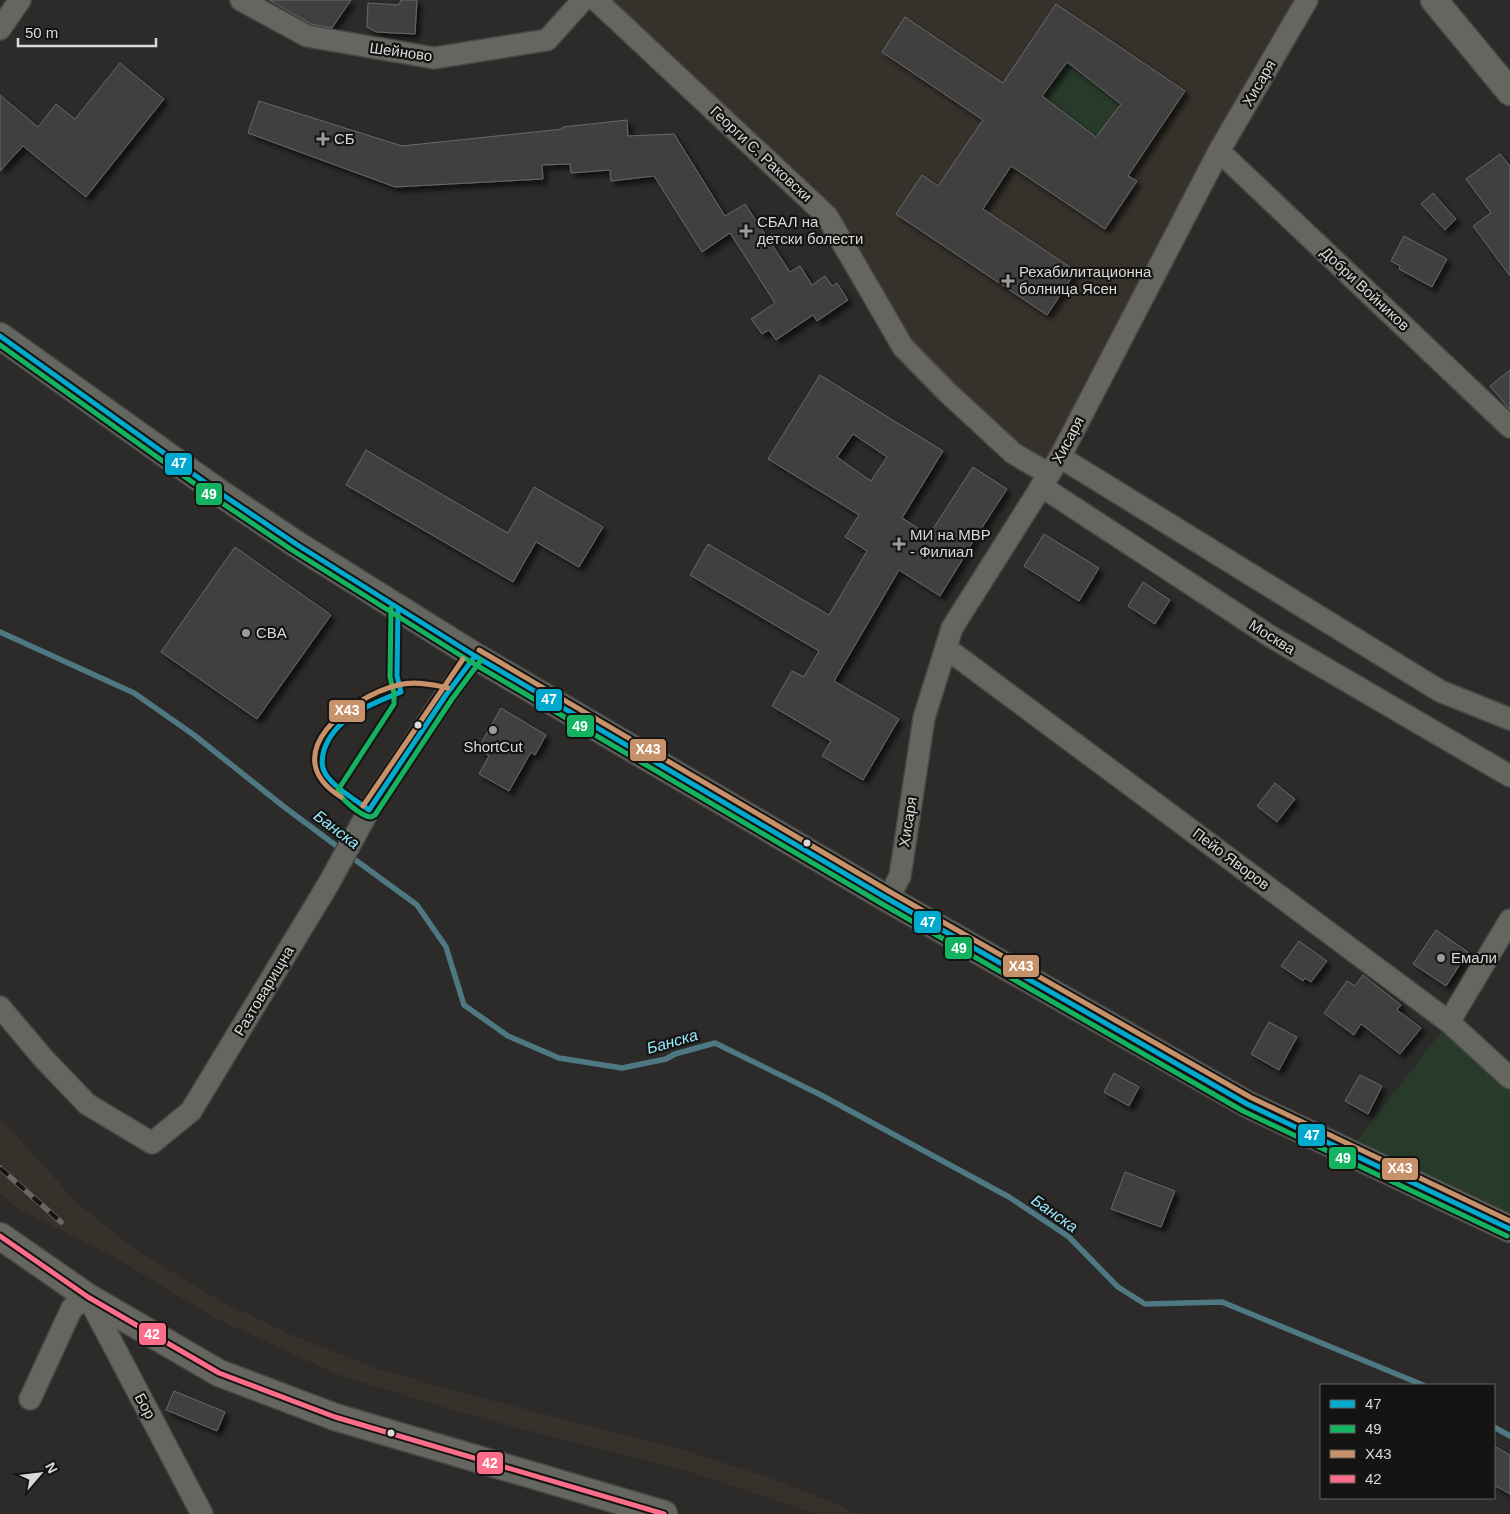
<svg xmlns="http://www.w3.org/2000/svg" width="1510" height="1514" viewBox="0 0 1510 1514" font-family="Helvetica,sans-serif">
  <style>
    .built { fill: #36312a }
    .green { fill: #283b2b }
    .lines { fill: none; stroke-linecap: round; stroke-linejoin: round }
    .stream { stroke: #4e7983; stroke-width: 5.5 }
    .building { fill: #414041; stroke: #696869; fill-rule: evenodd; filter: url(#shadow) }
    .minor-casing { stroke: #484746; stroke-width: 24 }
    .tertiary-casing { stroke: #484746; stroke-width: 29 }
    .minor { stroke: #656660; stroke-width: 21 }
    .tertiary { stroke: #656660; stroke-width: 26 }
    .rail-casing { stroke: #686766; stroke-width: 5.5 }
    .rail { stroke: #151413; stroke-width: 4; stroke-dasharray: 11; stroke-linecap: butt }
    .bus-1-casing { stroke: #151413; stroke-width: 9 }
    .bus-2-casing { stroke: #151413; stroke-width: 9 }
    .bus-3-casing { stroke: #151413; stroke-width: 9 }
    .bus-4-casing { stroke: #151413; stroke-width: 9 }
    .bus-1 { stroke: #00a9ce; stroke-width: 5 }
    .bus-2 { stroke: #13b361; stroke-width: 5 }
    .bus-3 { stroke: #c7916a; stroke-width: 5 }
    .bus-4 { stroke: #fb6d88; stroke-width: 5 }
    .poi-dot { fill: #9d9c9a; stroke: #151413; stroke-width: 2 }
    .bus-dot { fill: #dad9d7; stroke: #151413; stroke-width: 2 }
    .labels { text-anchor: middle; stroke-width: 4.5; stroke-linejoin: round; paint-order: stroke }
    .street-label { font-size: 15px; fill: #dad9d7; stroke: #151413 }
    .poi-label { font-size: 15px; fill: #dad9d7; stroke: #151413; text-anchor: start }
    .water-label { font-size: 16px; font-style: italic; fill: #95e8fb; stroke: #151413 }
    .line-badge { stroke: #151413; stroke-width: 2 }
    .badge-label { font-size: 14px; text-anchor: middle; font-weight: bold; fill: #fff }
  </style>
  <defs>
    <filter id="shadow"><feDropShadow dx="4.5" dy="4.5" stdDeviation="2.5" flood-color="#0009"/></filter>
  </defs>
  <rect width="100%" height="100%" fill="#2c2b2a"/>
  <!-- built -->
  <path class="built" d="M 596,0 L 1307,0 L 1049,474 L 903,347 L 827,216 Z
    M 0,1118 L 79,1205 L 133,1248 L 220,1301 L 294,1336 L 378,1369 L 466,1394 L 684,1450 L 776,1480 L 834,1503 L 857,1514 L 817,1514 L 684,1470 L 480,1418 L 341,1376 L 217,1319 L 104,1251 L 17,1208 L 0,1193 Z"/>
  <!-- green -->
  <path class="green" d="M 1067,62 L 1121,104 L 1096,137 L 1063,112 L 1033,108 Z
    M 1449,1022 L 1510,1078 L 1510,1229 L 1348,1152 Z"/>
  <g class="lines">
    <!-- stream -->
    <path class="stream" d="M 0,632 L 134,693 L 194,735 L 283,806 L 342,850
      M 350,856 L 417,905 L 446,947 L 464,1005 L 508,1036 L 559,1058 L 622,1068 L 666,1059 L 675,1054 L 715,1043 L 821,1095 L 1009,1197 L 1069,1237 L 1118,1287 L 1145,1304 L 1222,1302 L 1423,1385
      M 1494,1427 L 1510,1436"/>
  </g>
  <!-- building -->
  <path class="building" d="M 269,0 L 351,0 L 332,28 L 311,24 Z
    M 401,0 L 417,0 L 415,34 L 376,32 L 367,27 L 368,3 L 399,5 Z
    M 1056,4 L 1185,91 L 1128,176 L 1137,181 L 1105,229 L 1011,166 L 983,209 L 1076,271 L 1047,315 L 896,214 L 922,175 L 938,186 L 983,120 L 882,52 L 905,17 L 1003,83 ZM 1067,62 L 1121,104 L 1096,137 L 1042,96 Z
    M 120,63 L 164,99 L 86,197 L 23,146 L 0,171 L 0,95 L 38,127 L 56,104 L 75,119 Z
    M 259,101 L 402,146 L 563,129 L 563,127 L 627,120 L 628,136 L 674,134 L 725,216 L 745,204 L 790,272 L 800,266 L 812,285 L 825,276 L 832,286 L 837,283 L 848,300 L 817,321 L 813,315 L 776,340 L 769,330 L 762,334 L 751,319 L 775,303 L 730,233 L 702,252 L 654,176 L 611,181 L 610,170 L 571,173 L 570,164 L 542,165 L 543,179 L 395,187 L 248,133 Z
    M 1500,154 L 1510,166 L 1510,276 L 1473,226 L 1491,213 L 1466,179 Z
    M 1433,193 L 1456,219 L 1445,230 L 1421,204 Z
    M 1404,236 L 1447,259 L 1432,287 L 1399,269 L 1400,266 L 1391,261 Z
    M 1510,370 L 1510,410 L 1490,386 Z
    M 820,375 L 943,451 L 902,518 L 929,535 L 973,467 L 1007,489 L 963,557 L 964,557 L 940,596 L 899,570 L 834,681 L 899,719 L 863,780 L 822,756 L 831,741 L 772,706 L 792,671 L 804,677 L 819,651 L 690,575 L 708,544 L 829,615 L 867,551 L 845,537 L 859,515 L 768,459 ZM 853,434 L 887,457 L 871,481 L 837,457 Z
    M 366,450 L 508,533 L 534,487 L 603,527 L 579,567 L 536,542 L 513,582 L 346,485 Z
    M 1044,534 L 1099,568 L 1079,601 L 1024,566 Z
    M 235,547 L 331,615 L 257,719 L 161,652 Z
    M 1143,582 L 1170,600 L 1155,624 L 1128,606 Z
    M 501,708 L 546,735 L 535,755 L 531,752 L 509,791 L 479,774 L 489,756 L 478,749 Z
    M 1275,783 L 1295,799 L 1277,822 L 1257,806 Z
    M 1436,930 L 1468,952 L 1446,986 L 1413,964 Z
    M 1299,941 L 1327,961 L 1311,982 L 1305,978 L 1303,981 L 1281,966 Z
    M 1363,975 L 1401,1005 L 1397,1010 L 1421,1028 L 1400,1054 L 1361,1024 L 1354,1035 L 1324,1013 L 1347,981 L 1355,986 Z
    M 1269,1022 L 1297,1037 L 1279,1070 L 1251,1054 Z
    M 1114,1073 L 1139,1087 L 1129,1106 L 1104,1092 Z
    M 1360,1075 L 1382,1086 L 1368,1114 L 1345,1101 Z
    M 1125,1172 L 1175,1191 L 1161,1227 L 1111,1209 Z
    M 174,1391 L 225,1412 L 217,1431 L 166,1410 Z
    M 1494,1446 L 1510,1455 L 1510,1494 L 1494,1485 Z"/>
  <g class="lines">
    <defs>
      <path id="minor" d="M 241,0 L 307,36 L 434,58 L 547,40 L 583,0
        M 596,0 L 827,216 L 903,347 L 947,392 L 1013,453 L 1049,474
        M 0,29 L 20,0
        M 1219,151 L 1510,427
        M 1060,457 L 1440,691 L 1510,719
        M 1041,486 L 1270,636 L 1510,776
        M 946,648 L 1449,1022 L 1510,1078
        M 888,899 L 900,876 L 924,718 L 952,628 L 1060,457 L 1219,151 L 1307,0
        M 0,1007 L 44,1059 L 87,1104 L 152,1143 L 191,1111 L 329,883 L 369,810 L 446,695 L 475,656
        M 1449,1022 L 1510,920
        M 30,1399 L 72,1308 L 88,1297 L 202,1514"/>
      <path id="tertiary" d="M 1434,0 L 1510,92
        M 0,336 L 220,493 L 296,544 L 475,656 L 888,899 L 1247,1104 L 1510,1229
        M 0,1236 L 88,1297 L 219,1373 L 335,1417 L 664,1514"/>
    </defs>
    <!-- minor casing -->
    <use href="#minor" class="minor-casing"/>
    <!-- tertiary casing -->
    <use href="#tertiary" class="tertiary-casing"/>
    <!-- minor -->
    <use href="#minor" class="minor"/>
    <!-- tertiary -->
    <use href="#tertiary" class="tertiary"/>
    <defs>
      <path id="rail" d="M 0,1168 L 61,1222"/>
    </defs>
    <!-- rail casing -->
    <use href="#rail" class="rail-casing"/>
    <!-- rail -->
    <use href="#rail" class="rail"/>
    <defs>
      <path id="bus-1" d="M 0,336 L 220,493 L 296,544 L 475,656 L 888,899 L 1247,1104 L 1510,1229
        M 398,608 L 397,676 L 401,692 C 371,704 335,717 324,750 C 322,757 321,766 325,773 C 333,787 356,800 369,810 L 446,695 L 475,656"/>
      <path id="bus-2" d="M 0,345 L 216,499 L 292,550 L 471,662 L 884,905 L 1243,1111 L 1507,1236
        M 391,608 L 390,677 L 394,693 L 394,704 L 338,790 C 339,798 362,817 371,817 L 375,815 L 452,699 L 481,660"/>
      <path id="bus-3" d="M 479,650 L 892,893 L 1250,1097 L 1510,1221
        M 341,797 C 274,755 350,697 398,685 C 414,681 431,684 448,688
        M 363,806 L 463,659"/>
      <path id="bus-4" d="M 0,1236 L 88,1297 L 219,1373 L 335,1417 L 664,1514"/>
    </defs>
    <!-- bus-1 casing -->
    <use href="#bus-1" class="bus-1-casing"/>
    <!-- bus-2 casing -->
    <use href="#bus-2" class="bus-2-casing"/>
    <!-- bus-3 casing -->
    <use href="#bus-3" class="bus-3-casing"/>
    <!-- bus-4 casing -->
    <use href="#bus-4" class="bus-4-casing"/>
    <!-- bus-1 -->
    <use href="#bus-1" class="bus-1"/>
    <!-- bus-2 -->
    <use href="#bus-2" class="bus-2"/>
    <!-- bus-3 -->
    <use href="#bus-3" class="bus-3"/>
    <!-- bus-4 -->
    <use href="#bus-4" class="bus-4"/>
  </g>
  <!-- markers -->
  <g class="poi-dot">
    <path d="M320.5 131.5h5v5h5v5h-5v5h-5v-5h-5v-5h5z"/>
    <path d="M743.5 223.5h5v5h5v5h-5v5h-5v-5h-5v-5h5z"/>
    <path d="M1005.5 273.5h5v5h5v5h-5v5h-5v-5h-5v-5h5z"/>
    <path d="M896.5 536.5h5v5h5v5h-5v5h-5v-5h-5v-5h5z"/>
    <circle cx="246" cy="633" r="5"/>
    <circle cx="493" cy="730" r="5"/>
    <circle cx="1441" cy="958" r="5"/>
  </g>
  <g class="bus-dot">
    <circle cx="418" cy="725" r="4.5"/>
    <circle cx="807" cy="843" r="4.5"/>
    <circle cx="391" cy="1433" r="4.5"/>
  </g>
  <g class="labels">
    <!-- street labels -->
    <g class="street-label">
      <text transform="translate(401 52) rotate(8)" y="5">Шейново</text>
      <text transform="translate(1259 83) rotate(-60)" y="5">Хисаря</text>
      <text transform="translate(761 154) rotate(43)" y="5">Георги С. Раковски</text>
      <text transform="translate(1365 289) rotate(43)" y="5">Добри Войников</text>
      <text transform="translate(1068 440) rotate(-62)" y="5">Хисаря</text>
      <text transform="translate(1272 637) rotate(32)" y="5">Москва</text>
      <text transform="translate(908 822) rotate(-81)" y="5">Хисаря</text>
      <text transform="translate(1231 859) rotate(37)" y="5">Пейо Яворов</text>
      <text transform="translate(264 991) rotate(-59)" y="5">Разтоварищна</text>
      <text transform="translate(145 1406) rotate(62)" y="5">Бор</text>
    </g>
    <!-- poi labels -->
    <g class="poi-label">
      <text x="334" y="144">СБ</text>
      <text x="757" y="227">СБАЛ на<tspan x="757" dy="17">детски болести</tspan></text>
      <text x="1019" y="277">Рехабилитационна<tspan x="1019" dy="17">болница Ясен</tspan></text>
      <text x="910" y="540">МИ на МВР<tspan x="910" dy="17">- Филиал</tspan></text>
      <text x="256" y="638">CBA</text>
      <text x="493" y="752" text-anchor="middle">ShortCut</text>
      <text x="1451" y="963">Емали</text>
    </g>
    <!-- water labels -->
    <g class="water-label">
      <text transform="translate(337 829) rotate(37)" y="6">Банска</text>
      <text transform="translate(672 1041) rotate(-16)" y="6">Банска</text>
      <text transform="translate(1055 1213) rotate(35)" y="6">Банска</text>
    </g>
  </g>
  <g class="line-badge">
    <rect x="164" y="452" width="29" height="24" rx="5" fill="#00a9ce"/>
    <rect x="195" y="482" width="28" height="24" rx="5" fill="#13b361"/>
    <rect x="535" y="688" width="28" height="24" rx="5" fill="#00a9ce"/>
    <rect x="328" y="699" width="38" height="24" rx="5" fill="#c7916a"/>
    <rect x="566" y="714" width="29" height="24" rx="5" fill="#13b361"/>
    <rect x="629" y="738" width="38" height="24" rx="5" fill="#c7916a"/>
    <rect x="913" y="910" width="29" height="24" rx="5" fill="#00a9ce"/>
    <rect x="944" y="936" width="29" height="24" rx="5" fill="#13b361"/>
    <rect x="1002" y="954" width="38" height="24" rx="5" fill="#c7916a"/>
    <rect x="1297" y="1123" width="29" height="24" rx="5" fill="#00a9ce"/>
    <rect x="1328" y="1146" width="29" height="24" rx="5" fill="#13b361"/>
    <rect x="1381" y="1157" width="38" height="24" rx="5" fill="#c7916a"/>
    <rect x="138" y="1322" width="29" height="24" rx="5" fill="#fb6d88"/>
    <rect x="476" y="1451" width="28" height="24" rx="5" fill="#fb6d88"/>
  </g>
  <g class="badge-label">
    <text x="179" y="468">47</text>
    <text x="209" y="499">49</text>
    <text x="549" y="704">47</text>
    <text x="347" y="715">X43</text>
    <text x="580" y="731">49</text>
    <text x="648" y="754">X43</text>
    <text x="928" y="927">47</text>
    <text x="959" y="953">49</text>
    <text x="1021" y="971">X43</text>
    <text x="1312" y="1140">47</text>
    <text x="1343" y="1163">49</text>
    <text x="1400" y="1173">X43</text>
    <text x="152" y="1339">42</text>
    <text x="490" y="1468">42</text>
  </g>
  <!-- legend -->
  <rect x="1320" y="1384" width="175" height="115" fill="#151413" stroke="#646361"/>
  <rect x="1330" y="1400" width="25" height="8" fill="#00a9ce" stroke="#646361"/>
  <text x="1365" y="1409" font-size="15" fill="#dad9d7">47</text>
  <rect x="1330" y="1425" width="25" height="8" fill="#13b361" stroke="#646361"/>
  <text x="1365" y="1434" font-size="15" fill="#dad9d7">49</text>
  <rect x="1330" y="1450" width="25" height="8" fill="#c7916a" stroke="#646361"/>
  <text x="1365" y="1459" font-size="15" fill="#dad9d7">X43</text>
  <rect x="1330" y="1475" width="25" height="8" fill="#fb6d88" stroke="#646361"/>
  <text x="1365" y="1484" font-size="15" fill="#dad9d7">42</text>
  <!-- north arrow -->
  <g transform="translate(40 1474) rotate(62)" stroke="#151413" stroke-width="4" paint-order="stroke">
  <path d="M0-4L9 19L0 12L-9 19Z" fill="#dad9d7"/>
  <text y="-8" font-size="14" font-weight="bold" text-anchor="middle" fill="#dad9d7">N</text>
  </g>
  <!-- scale -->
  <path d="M18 38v8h138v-8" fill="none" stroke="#dad9d7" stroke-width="2.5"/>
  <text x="25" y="38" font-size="15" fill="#dad9d7" stroke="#151413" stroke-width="4" paint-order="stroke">50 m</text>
</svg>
